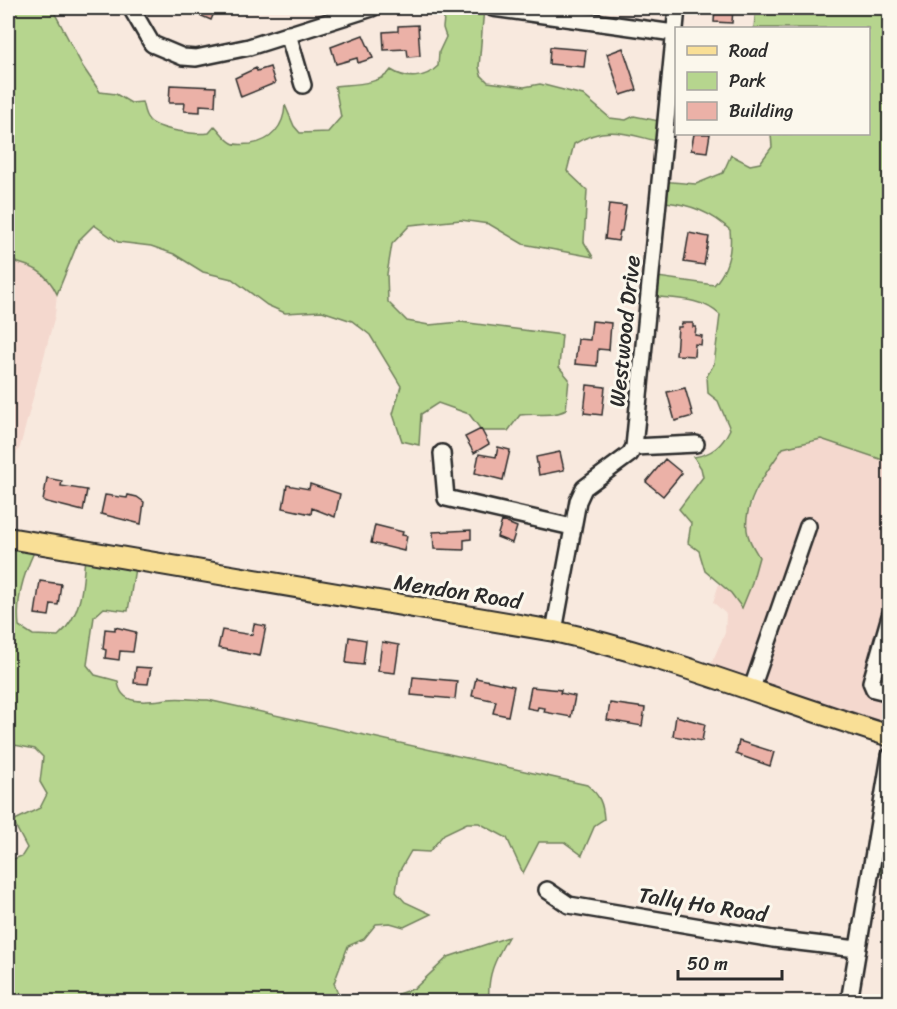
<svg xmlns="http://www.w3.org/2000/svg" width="897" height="1009" viewBox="0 0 897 1009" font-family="Sriracha,sans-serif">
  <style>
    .built { fill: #f4d8ce }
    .green { fill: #b6d58e; stroke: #70805c; stroke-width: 1.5 }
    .building { fill: #ebb1a7; stroke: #2b2b2b; stroke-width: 1.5 }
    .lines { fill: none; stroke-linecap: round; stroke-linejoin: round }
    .minor-casing { stroke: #2b2b2b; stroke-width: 20 }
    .major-casing { stroke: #2b2b2b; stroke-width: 24 }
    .minor { stroke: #fbf7ec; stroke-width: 15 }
    .major { stroke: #f9df96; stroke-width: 20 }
    .labels { text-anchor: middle; stroke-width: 6; stroke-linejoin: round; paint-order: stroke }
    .street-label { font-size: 22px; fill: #2b2b2b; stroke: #fbf7ec }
  </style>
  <rect width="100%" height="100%" fill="#f8e9de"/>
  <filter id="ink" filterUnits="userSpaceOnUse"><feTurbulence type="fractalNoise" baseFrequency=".0167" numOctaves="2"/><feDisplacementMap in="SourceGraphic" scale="12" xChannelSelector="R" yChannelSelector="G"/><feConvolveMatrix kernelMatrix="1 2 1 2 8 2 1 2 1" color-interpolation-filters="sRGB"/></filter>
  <g filter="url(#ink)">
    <!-- built -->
    <path class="built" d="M 8,260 L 38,268 L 51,281 L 57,294 L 55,315 L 20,447 L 8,469 Z
      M 821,439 L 889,462 L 889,813 L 874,810 L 887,733 L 708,671 L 725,633 L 726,614 L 713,602 L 719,584 L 731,593 L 741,608 L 759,557 L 748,536 L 746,518 L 764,474 L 783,448 Z"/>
    <!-- green -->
    <path class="green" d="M 8,8 L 52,8 L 83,67 L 100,92 L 116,94 L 131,103 L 142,102 C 144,108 144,115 149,120 C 158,130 196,135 209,133 L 215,126 C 220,131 226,140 232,143 C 237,146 245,144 251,144 C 271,141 284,127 285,105 L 294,126 L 300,133 L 328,132 L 341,117 L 335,86 C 351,84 381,85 391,70 C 407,80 425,79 438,66 L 439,52 L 446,37 L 443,28 L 445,8 L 484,8 L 479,67 L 481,75 L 488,82 L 524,87 L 540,84 L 583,95 L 610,118 L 626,120 L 634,116 L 664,122 L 657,141 C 623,133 606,125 574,144 L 567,171 L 587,190 L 584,242 L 593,257 L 523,244 L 489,224 L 461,220 L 410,225 L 392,244 L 387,274 L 388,302 L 407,321 L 429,325 L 461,322 L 562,335 L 559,367 L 569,379 L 566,410 C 553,417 535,413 520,415 L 508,431 L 482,431 L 469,414 L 438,403 L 421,414 L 419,445 L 402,441 L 393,414 L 401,386 L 370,335 L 352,321 L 322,311 L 285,313 L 267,305 L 232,279 L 203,272 L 174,254 L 151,246 L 118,242 L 94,225 L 79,240 L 57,294 C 46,270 31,266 8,260 Z
      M 756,8 L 889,8 L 889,462 L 821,439 L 783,448 C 767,471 740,506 748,535 C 750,543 755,550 759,557 L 751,586 L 742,608 L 731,593 L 705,571 L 699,551 L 688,543 L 691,523 L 679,509 L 703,477 L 701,468 L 694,457 C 712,454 722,446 730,429 L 718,401 L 708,393 L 707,376 L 714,364 L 720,315 C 702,297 673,299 649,296 L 651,276 L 714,285 C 728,270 732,250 730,230 C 712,213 689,204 665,202 L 660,181 L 696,184 L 723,173 L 731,155 L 750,165 L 760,163 L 772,147 L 771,134 L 868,134 L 868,28 L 754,28 Z
      M 8,534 L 34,552 C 23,576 16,599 19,626 L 33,635 L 58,636 C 83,615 83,584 85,554 L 137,556 L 128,611 L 104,608 L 94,617 L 87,665 L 95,675 L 118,681 C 120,708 150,701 168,699 C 181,697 195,700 208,700 L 587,785 C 600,795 603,804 604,819 L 595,825 L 582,855 L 564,842 L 539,842 L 523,873 L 507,838 L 479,823 L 467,823 L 444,834 L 429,852 L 411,851 L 399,872 L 396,892 L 405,902 L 431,914 L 404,927 L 390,923 L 376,924 L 364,939 L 348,946 L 334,983 L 341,1001 L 8,1001 L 8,861 L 22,856 L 27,848 L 15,825 L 15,820 L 40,808 L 47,794 L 40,782 L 43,757 L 35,749 L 14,745 L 14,713 L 8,705 Z
      M 874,810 L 889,813 L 889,875 L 864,871 Z
      M 508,937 C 495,960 487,975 489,1001 L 391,1001 L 398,994 L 415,988 L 448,957 Z"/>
    <!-- building -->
    <path class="building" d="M 183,8 L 216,8 L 211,20 Z
      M 715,8 L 733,8 L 732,23 L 714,22 Z
      M 418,25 L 420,56 L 408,57 L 407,49 L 384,50 L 383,32 L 398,31 L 398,26 Z
      M 363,35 L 373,58 L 358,63 L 357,58 L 336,64 L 331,47 Z
      M 550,47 L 586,50 L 584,67 L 549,64 Z
      M 623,48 L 637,90 L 621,95 L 607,54 Z
      M 270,67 L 275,83 L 241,97 L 235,78 L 256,68 L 257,71 Z
      M 170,85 L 216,87 L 215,106 L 200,105 L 200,112 L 184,111 L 185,103 L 169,103 Z
      M 694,134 L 710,134 L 707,152 L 691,150 Z
      M 609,204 L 626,206 L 622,231 L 620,231 L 618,241 L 605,239 Z
      M 689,233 L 709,237 L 704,265 L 684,262 Z
      M 592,321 L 611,323 L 609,350 L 598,349 L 597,366 L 575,364 L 578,339 L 590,340 Z
      M 682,323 L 693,323 L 693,327 L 696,327 L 695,335 L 702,336 L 701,345 L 695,344 L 694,356 L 676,355 L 678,327 L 681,327 Z
      M 587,385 L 605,387 L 602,415 L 584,413 Z
      M 685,388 L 693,416 L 675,421 L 667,392 Z
      M 481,429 L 489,444 L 474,453 L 465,437 Z
      M 498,447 L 510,450 L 503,480 L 475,473 L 479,454 L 496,457 Z
      M 560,452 L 564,470 L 539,475 L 536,457 Z
      M 665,459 L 682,473 L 663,496 L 646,482 Z
      M 47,478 L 62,481 L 61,486 L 87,490 L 83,511 L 43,501 Z
      M 310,484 L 340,494 L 335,517 L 312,508 L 311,514 L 283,508 L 287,485 L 309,489 Z
      M 105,495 L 127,498 L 128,495 L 137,497 L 144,502 L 141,524 L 101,514 Z
      M 502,521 L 517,527 L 512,543 L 497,537 Z
      M 375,525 L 403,532 L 402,535 L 407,536 L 404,551 L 371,543 Z
      M 471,530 L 471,539 L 464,540 L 464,550 L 434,549 L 433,532 Z
      M 40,581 L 61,584 L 58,605 L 51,604 L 49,616 L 35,614 Z
      M 254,624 L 266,626 L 260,656 L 218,648 L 222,630 L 252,635 Z
      M 115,627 L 136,632 L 133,652 L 120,651 L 119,660 L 105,658 L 106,650 L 103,649 L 105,629 L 115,630 Z
      M 349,637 L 366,640 L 363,665 L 346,663 Z
      M 382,642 L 399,645 L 395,673 L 378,671 Z
      M 136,667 L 151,668 L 148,684 L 134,683 Z
      M 413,677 L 457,681 L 455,699 L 411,695 Z
      M 476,678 L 514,686 L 508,716 L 493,713 L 496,701 L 472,696 Z
      M 531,687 L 561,690 L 560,693 L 575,696 L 571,717 L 544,712 L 545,708 L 538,707 L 537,710 L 527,708 Z
      M 610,703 L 645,708 L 642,726 L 607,720 Z
      M 676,716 L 705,724 L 702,741 L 673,736 Z
      M 739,741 L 774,752 L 770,766 L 736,754 Z"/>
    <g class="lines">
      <defs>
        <path id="minor" d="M 131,8 L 152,44 L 183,57 L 196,58 L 249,47 L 372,8
          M 493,8 L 674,33
          M 288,34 L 303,85
          M 634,447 L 696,444
          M 442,453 L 446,498 L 572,527
          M 890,616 L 871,682 L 874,689 L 890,693
          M 554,631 L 578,501 L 584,488 L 630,454 L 634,447 L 677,8
          M 752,688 L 808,526
          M 547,890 L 569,905 L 773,939 L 857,949
          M 849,1002 L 890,756"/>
        <path id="major" d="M 8,538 L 554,631 C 670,657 776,701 890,736"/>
      </defs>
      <!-- minor casing -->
      <use href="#minor" class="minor-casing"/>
      <!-- major casing -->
      <use href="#major" class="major-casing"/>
      <!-- minor -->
      <use href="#minor" class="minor"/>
      <!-- major -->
      <use href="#major" class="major"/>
    </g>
  </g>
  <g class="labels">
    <!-- street labels -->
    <g class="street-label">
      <text transform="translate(624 331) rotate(-84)" y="8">Westwood Drive</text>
      <text transform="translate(458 591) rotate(9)" y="8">Mendon Road</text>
      <text transform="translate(703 904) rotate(9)" y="8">Tally Ho Road</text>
    </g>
  </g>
  <!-- margin -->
  <rect width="897" height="1009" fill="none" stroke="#fbf7ec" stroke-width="30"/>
  <rect x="15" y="15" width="867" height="979" fill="none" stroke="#2b2b2b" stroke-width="2" filter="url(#ink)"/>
  <!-- legend -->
  <rect x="675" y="27" width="195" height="108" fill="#fbf7ec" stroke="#a8a59f" stroke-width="1.5"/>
  <rect x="687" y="46" width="30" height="9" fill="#f9df96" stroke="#a8a59f" stroke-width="1.5"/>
  <text x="729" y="57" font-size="18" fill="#2b2b2b">Road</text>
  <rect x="687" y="72" width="30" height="18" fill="#b6d58e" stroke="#a8a59f" stroke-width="1.5"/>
  <text x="729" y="87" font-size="18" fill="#2b2b2b">Park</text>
  <rect x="687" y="102" width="30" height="18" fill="#ebb1a7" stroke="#a8a59f" stroke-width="1.5"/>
  <text x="729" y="117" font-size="18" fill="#2b2b2b">Building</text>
  <!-- scale -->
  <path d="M678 970v9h104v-9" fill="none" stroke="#2b2b2b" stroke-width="3"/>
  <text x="687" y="970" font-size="18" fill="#2b2b2b" stroke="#fbf7ec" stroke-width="4.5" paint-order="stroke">50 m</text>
</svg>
